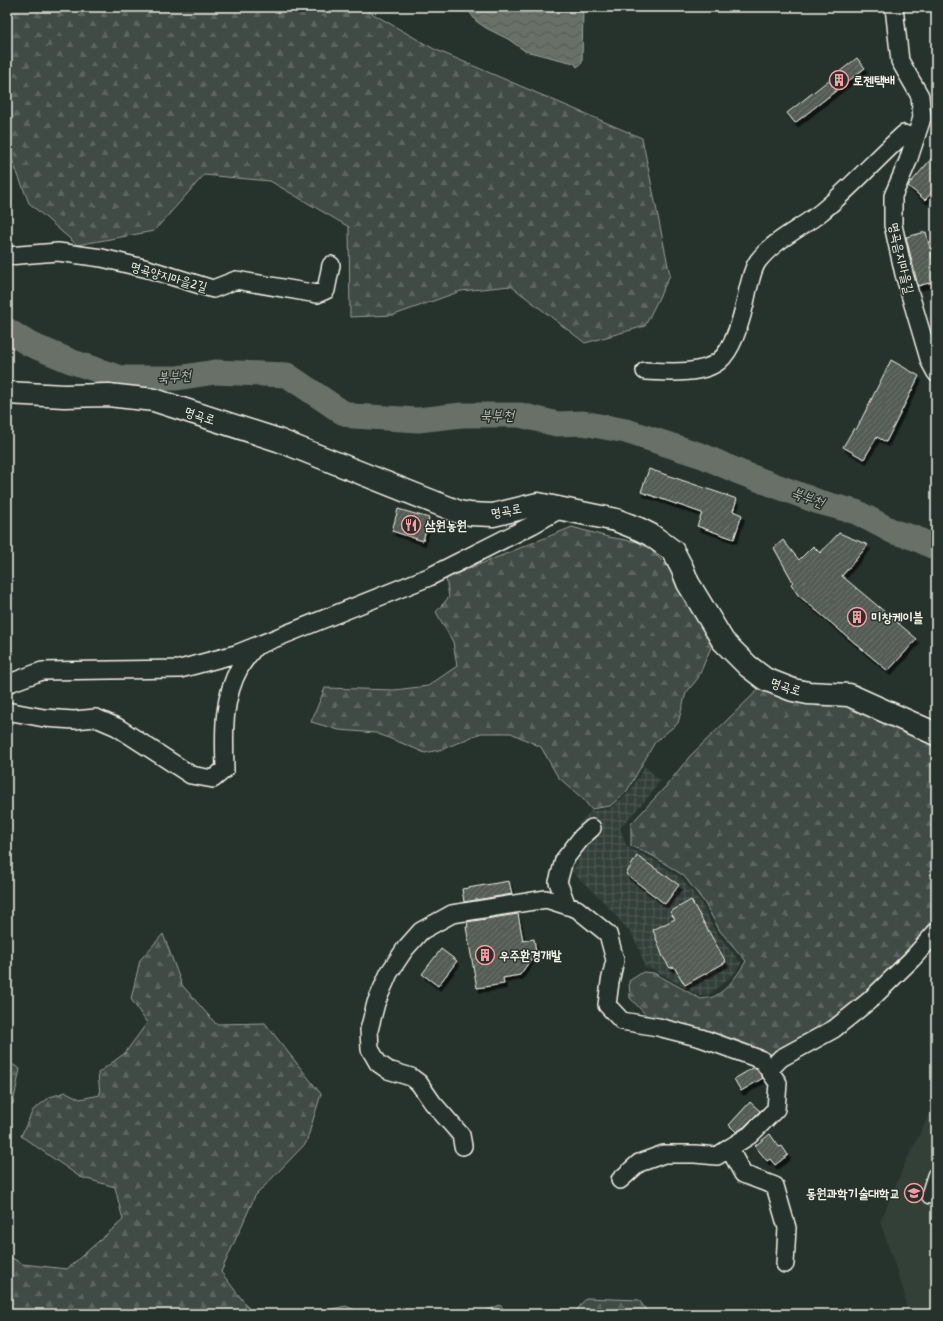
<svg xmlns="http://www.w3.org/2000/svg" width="943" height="1321" viewBox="0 0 943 1321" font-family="'Patrick Hand','Poor Story',sans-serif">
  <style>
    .built { fill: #333f39 }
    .industrial { fill: url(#industrial-grid) }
    .forest { fill: url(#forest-firs); stroke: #9a9e96 }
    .water { fill: url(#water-waves); stroke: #9fa39b }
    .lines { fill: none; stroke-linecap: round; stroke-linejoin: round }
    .river { stroke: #676f68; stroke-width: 25 }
    .building { fill: url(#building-hatch); stroke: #f4f1e8; filter: url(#shadow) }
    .minor-casing { stroke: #f4f1e8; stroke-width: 20 }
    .major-casing { stroke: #f4f1e8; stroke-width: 25 }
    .minor { stroke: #26332d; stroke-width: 17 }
    .major { stroke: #26332d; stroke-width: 22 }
    .labels { text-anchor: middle; stroke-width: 3; stroke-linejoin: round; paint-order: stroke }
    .poi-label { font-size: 13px; font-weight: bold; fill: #f4f1e8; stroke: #26332d; text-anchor: start }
    .street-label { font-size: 13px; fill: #f4f1e8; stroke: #26332d }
    .water-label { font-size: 14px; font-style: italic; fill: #bcbdb5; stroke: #26332d }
  </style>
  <defs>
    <pattern id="industrial-grid" width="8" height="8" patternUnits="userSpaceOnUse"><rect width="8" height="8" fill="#333f39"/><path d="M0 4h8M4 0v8" fill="none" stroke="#515b56"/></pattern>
    <pattern id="forest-firs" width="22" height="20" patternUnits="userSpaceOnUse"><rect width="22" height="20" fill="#414b45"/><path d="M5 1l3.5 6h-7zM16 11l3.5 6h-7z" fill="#5d6560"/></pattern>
    <pattern id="water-waves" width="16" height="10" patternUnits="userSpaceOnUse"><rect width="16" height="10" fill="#676f68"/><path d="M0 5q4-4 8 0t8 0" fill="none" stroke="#565a55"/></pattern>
    <pattern id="building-hatch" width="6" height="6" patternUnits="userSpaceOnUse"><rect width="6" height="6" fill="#525c55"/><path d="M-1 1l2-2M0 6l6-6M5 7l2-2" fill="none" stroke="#6c746d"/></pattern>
    <filter id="shadow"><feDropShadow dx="2.5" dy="4.5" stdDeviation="0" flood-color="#0009"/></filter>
  </defs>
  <rect width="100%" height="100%" fill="#26332d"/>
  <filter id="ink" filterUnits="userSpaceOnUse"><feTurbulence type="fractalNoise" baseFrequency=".025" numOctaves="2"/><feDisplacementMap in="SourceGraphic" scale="8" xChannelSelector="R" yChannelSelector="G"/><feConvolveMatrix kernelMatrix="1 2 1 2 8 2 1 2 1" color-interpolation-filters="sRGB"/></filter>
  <g filter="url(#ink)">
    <!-- built -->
    <path class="built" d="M 936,1101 L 936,1314 L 907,1314 L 904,1292 L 880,1222 L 905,1163 Z"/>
    <!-- industrial -->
    <path class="industrial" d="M 645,766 L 660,781 L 649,796 L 620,828 L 627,847 L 654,860 L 682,879 L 701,903 L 716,932 L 741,963 L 735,973 L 710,994 L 700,996 L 654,970 L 645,968 L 638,946 L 630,932 L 601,899 L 572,872 L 585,848 L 575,834 L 577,826 L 591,811 L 609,809 L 629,793 Z"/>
    <!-- forest -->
    <path class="forest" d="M 7,7 L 361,7 L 434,49 L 642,138 L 670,275 L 645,326 L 585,343 L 511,286 L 461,291 L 394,315 L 350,317 L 349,227 L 270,181 L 204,175 L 154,231 L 77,245 L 29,203 L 7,147 Z
      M 572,527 L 608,537 L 644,543 L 668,567 L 712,645 L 698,678 L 686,693 L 678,723 L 655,742 L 627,791 L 610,806 L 591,809 L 583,799 L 558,777 L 541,747 L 511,733 L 481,733 L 443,749 L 425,753 L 409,746 L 376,733 L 339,730 L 311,722 L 325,688 L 394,690 L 428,686 L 457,666 L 453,642 L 436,612 L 449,597 L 446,578 Z
      M 761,687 L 845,703 L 910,731 L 936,747 L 936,919 L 855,1005 L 804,1040 L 774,1055 L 734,1039 L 679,1026 L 646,1015 L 630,998 L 629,981 L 643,972 L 654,973 L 701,999 C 705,998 710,998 713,997 C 727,991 739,973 746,961 L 720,931 L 704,902 L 684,876 L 653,856 L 631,846 L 631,824 L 666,786 L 690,756 Z
      M 163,934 L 182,985 L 216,1024 L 265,1023 L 321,1094 L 306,1143 L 255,1196 L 221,1272 L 253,1314 L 7,1314 L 7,1255 L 22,1264 L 67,1269 L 123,1220 L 115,1187 L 80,1177 L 21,1136 L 33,1110 L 50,1097 L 66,1092 L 80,1099 L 100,1095 L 98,1073 L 125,1053 L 147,1023 L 131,999 L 140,960 Z
      M 7,1061 L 20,1069 L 13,1104 L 7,1106 Z
      M 586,1298 L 639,1300 L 649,1314 L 574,1314 Z
      M 500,1305 L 508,1314 L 479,1314 Z
      M 346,1306 L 363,1314 L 309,1314 Z"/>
    <!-- water -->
    <path class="water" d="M 466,7 L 583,7 L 582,63 L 577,67 L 574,63 L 525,51 L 508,39 L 486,28 L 476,21 Z"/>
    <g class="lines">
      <!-- river -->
      <path class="river" d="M 7,330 L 29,344 L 73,362 L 121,378 L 177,378 L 215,372 L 287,375 L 342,412 L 353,416 L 418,420 L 462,415 L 520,415 L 557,424 L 583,423 L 626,431 L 703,456 L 739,472 L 819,502 L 856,512 L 894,532 L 915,538 L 936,548"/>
    </g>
    <!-- building -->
    <path class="building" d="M 857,58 L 865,68 L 795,123 L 787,113 Z
      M 936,153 L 936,188 L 925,200 L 908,186 Z
      M 926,232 L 936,273 L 936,281 L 918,286 L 906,237 Z
      M 891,360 L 919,376 L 886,442 L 877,437 L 864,459 L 843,447 L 854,428 L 856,430 Z
      M 649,469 L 737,499 L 733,511 L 742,515 L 734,539 L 697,526 L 702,513 L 641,492 Z
      M 398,509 L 429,518 L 423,541 L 392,531 Z
      M 839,533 L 868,545 L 842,576 L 917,639 L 888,671 L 798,595 L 791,584 L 793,582 L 774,548 L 783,540 L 799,560 L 813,546 L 820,553 Z
      M 637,856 L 679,885 L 665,904 L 626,874 Z
      M 509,881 L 512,894 L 464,902 L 462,889 Z
      M 691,900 L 726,962 L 685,985 L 674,967 L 670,968 L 663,957 L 653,930 L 675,919 L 670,912 Z
      M 518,914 L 523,941 L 534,939 L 536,952 L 520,975 L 503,978 L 504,984 L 477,988 L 466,927 L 468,927 L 467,922 Z
      M 441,949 L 457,961 L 438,986 L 422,974 Z
      M 753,1068 L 756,1068 L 763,1078 L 741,1091 L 734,1079 Z
      M 750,1102 L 760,1111 L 744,1127 L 736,1132 L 729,1125 Z
      M 770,1134 L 779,1147 L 782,1146 L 788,1155 L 775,1165 L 770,1159 L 767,1161 L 755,1146 Z"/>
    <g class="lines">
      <defs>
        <path id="minor" d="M 894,7 L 900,61 L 920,96 L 922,118 L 908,161 L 893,196 L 893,225 L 904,274 L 930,362 L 936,373
          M 7,256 L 58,252 L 102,258 L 148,269 L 213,289 L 236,280 L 317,294 L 326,290 L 331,265
          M 645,371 C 667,372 702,375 719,361 C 735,348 744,310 748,289 C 751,280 752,269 758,261 C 774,240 800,229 820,213 C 850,189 875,160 904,134 L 915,139
          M 7,684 L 42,671 L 180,669 L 236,654 L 429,577 L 532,525 L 562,508
          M 7,711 L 44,718 L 74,720 L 96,718 L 117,727 L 191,775 L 213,779 L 225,769 C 224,734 222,699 240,667 C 244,660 250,653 255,647
          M 567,906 L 558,882 L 564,860 L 582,837 L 592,828
          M 769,1070 L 781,1058 L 834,1029 L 870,1000 L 912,959 L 936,932
          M 463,1146 L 461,1135 L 432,1102 L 419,1083 L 411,1077 L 388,1070 L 378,1063 L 370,1049 L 369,1030 L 376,1003 L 389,973 L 405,949 L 421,931 L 452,914 L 546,899 L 577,909 L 608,934 L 615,960 L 610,982 L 607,1005 L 622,1021 L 658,1027 L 701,1038 L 762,1060 L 778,1083 L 776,1109 L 750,1135 L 717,1156 L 695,1154 L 664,1154 L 639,1163 L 620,1180
          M 729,1148 L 743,1174 L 775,1186 L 787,1228 L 785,1264
          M 930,1195 L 936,1176"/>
        <path id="major" d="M 7,393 L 64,396 L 108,395 L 154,400 L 278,440 L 459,512 L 470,514 L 493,515 L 538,504 L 616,520 L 639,529 L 651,535 L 673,551 L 682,568 L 688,583 L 723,641 L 748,666 L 765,679 L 793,690 L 808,693 L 849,695 L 936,734"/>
      </defs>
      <!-- minor casing -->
      <use href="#minor" class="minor-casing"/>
      <!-- major casing -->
      <use href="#major" class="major-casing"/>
      <!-- minor -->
      <use href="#minor" class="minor"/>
      <!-- major -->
      <use href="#major" class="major"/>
    </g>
  </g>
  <!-- icons -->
  <defs>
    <symbol id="building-ring" viewBox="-11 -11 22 22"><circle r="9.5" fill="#26332d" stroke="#ff9aa2" stroke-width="1.5"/><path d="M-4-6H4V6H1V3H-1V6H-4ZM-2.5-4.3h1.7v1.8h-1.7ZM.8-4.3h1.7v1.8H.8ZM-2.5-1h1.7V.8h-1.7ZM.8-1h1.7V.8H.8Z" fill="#ff9aa2"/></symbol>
    <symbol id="restaurant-ring" viewBox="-11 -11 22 22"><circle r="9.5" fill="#26332d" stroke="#ff9aa2" stroke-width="1.5"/><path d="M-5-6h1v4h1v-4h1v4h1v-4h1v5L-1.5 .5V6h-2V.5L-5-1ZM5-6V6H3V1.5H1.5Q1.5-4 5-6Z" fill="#ff9aa2"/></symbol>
    <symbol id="university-ring" viewBox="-11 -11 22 22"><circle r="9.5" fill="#26332d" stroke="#ff9aa2" stroke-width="1.5"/><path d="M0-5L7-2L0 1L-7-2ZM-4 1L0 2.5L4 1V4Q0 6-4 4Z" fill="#ff9aa2"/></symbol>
  </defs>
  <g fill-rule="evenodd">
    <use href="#building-ring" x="828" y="69" width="22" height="22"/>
    <use href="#restaurant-ring" x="400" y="514" width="22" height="22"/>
    <use href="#building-ring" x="846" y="606" width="22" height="22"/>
    <use href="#building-ring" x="474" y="944" width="22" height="22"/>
    <use href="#university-ring" x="903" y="1182" width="22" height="22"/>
  </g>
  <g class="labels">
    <!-- poi labels -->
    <g class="poi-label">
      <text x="853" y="85">로젠택배</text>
      <text x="425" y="530">삼원농원</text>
      <text x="871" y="622">미창케이블</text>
      <text x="499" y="960">우주환경개발</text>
      <text x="900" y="1198" text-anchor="end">동원과학기술대학교</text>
    </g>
    <!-- street labels -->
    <g class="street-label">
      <text transform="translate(902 258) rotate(77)" y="5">명곡음지마을길</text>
      <text transform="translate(169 276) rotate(16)" y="5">명곡양지마을2길</text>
      <text transform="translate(200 415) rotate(18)" y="5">명곡로</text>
      <text transform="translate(506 510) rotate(-10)" y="5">명곡로</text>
      <text transform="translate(786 686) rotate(18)" y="5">명곡로</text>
    </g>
    <!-- water labels -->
    <g class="water-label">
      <text transform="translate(174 376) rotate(-4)" y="5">북부천</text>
      <text x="497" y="420">북부천</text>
      <text transform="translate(808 497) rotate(20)" y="5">북부천</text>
    </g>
  </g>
  <!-- margin -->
  <rect width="943" height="1321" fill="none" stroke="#26332d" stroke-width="24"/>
  <rect x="12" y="12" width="919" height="1297" fill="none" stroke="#f4f1e8" stroke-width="1.5" filter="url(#ink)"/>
</svg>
